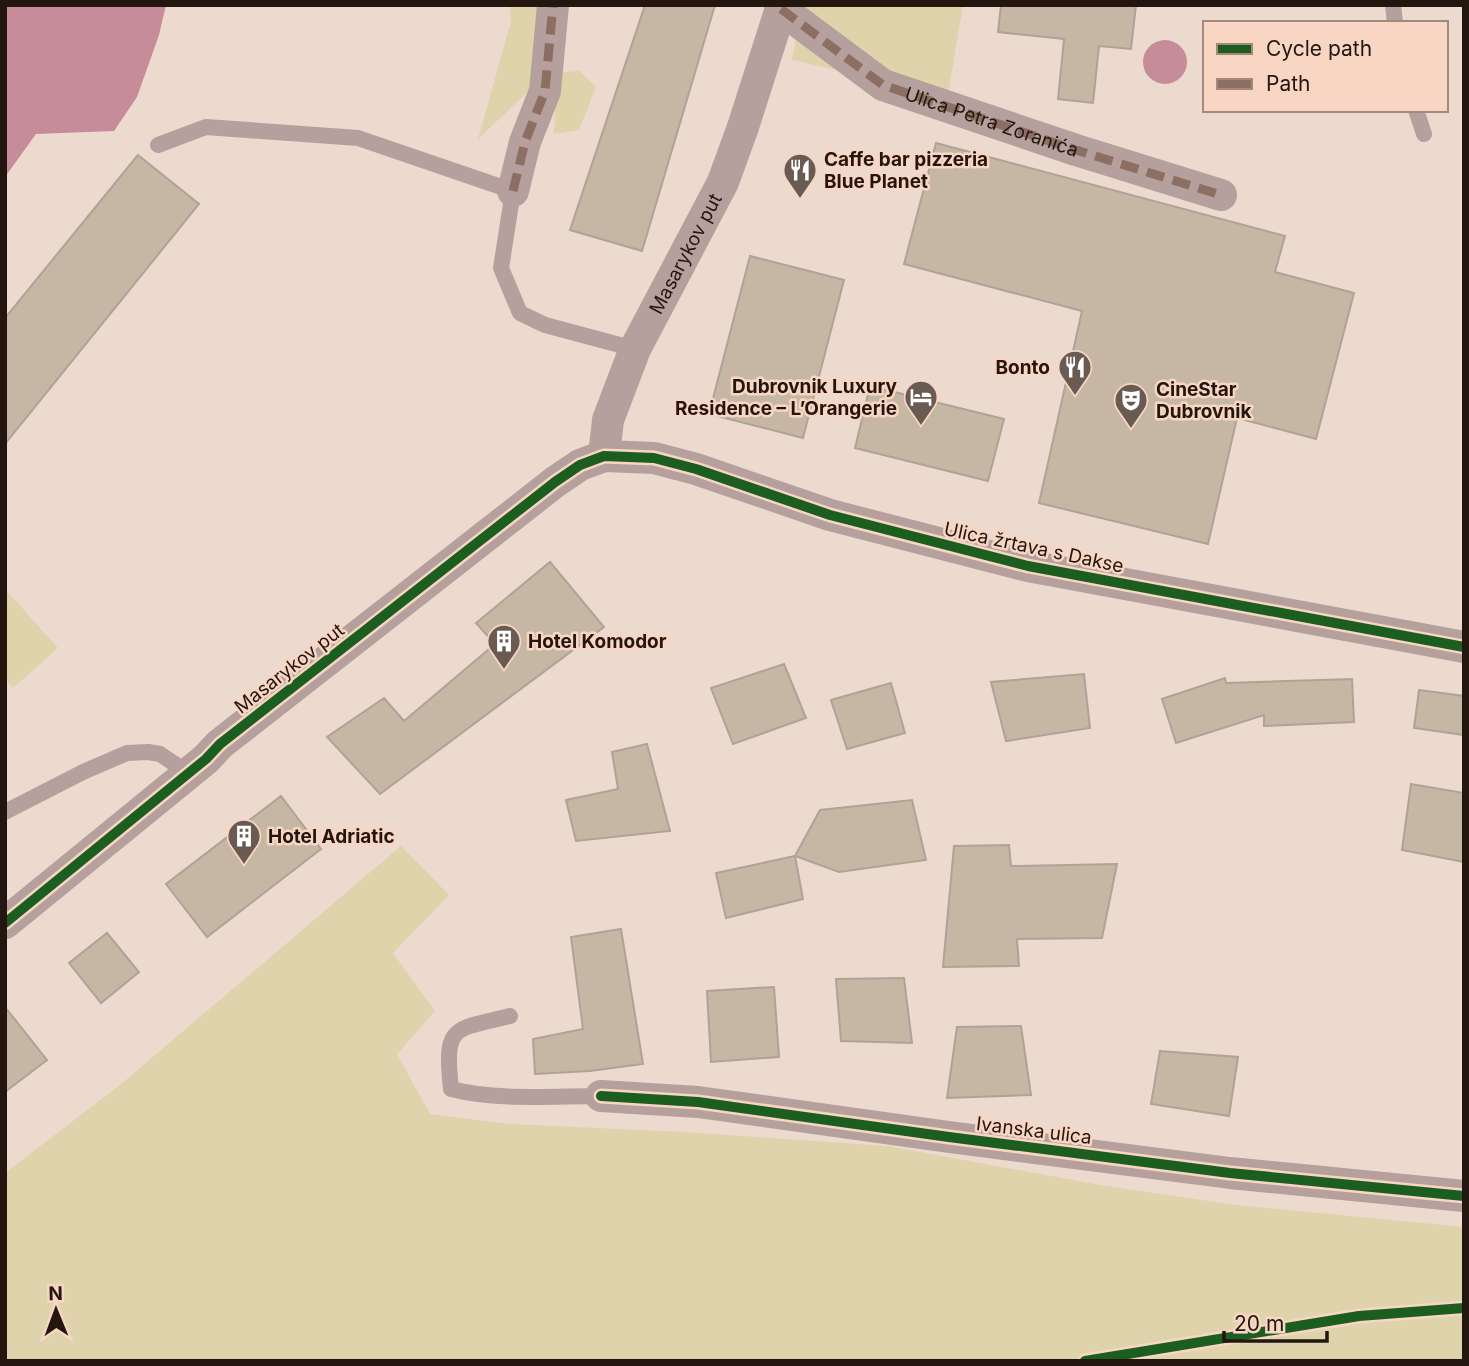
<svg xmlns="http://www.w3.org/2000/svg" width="1469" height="1366" viewBox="0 0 1469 1366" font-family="Inter,sans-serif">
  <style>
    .green { fill: #ded3aa }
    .water { fill: #c68c9a }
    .building { fill: #c6b6a4; stroke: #aea299; stroke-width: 2 }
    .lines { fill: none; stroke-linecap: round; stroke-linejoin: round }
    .lane { stroke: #b5a09d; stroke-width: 16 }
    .street { stroke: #b5a09d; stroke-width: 32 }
    .quiet { stroke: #8d6e63; stroke-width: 9; stroke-dasharray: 18 9; stroke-linecap: butt }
    .cycleway-casing { stroke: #f8d6c3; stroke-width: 15 }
    .cycleway { stroke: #1b5e20; stroke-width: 10 }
    .labels { text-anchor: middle; stroke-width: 5; stroke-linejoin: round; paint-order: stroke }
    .street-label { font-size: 19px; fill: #22160f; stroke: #f8d6c3 }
    .poi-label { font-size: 19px; font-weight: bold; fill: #22160f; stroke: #f8d6c3; text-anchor: start }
  </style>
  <rect width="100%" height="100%" fill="#ecdacf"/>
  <!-- green -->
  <path class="green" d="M 510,5 L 540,5 L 536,84 L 478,139 L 511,22 Z
    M 802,5 L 963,5 L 948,95 L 792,60 Z
    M 579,71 L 596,87 L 579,130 L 554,134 L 557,73 Z
    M 5,589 L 58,648 L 13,688 L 5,679 Z
    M 401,846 L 449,895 L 393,953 L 435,1011 L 397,1054 L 430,1114 L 510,1124 L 684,1132 L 887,1146 L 1100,1185 L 1236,1205 L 1464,1227 L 1464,1361 L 5,1361 L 5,1173 L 120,1085 Z"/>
  <!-- water -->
  <path class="water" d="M 5,5 L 166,5 L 159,35 L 137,97 L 114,131 L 36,134 L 5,177 Z
    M1143 62a22 22 0 1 1 44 0a22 22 0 1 1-44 0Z"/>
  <!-- building -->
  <path class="building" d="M 645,5 L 715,5 L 642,251 L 570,230 Z
    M 1001,5 L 1136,5 L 1131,49 L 1099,46 L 1093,103 L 1058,99 L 1064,39 L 998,32 Z
    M 936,143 L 1285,236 L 1275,272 L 1354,293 L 1316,439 L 1237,418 L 1208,544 L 1039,503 L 1082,311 L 904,264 Z
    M 138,155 L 199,204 L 5,444 L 5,318 Z
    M 750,256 L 844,280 L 803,438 L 709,414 Z
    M 870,386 L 1004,419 L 988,481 L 855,448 Z
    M 550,562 L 604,627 L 380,794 L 327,737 L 384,698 L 404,721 L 495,644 L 476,623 Z
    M 784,664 L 806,718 L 733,744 L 711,688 Z
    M 1084,674 L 1090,728 L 1006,741 L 991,682 Z
    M 1225,678 L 1226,683 L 1352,679 L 1354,722 L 1264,726 L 1264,715 L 1176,743 L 1162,699 Z
    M 891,683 L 905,733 L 847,749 L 831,700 Z
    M 1419,690 L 1464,696 L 1464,735 L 1414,728 Z
    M 647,744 L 670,831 L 576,841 L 566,800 L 618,789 L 612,752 Z
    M 1411,784 L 1464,793 L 1464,862 L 1402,850 Z
    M 281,796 L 321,849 L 207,937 L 166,884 Z
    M 912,800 L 926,860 L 839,872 L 795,856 L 820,810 Z
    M 1009,845 L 1011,866 L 1117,864 L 1102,938 L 1017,939 L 1019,966 L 943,967 L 954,846 Z
    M 795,856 L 803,899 L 726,918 L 716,873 Z
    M 621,929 L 643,1064 L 590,1071 L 535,1074 L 533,1039 L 583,1029 L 571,937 Z
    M 107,933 L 139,972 L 101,1003 L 69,963 Z
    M 904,978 L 912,1043 L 841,1041 L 836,979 Z
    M 774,987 L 779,1057 L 711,1062 L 707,991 Z
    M 5,1007 L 47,1060 L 5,1092 Z
    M 1021,1026 L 1031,1095 L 947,1098 L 957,1027 Z
    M 1160,1051 L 1238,1057 L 1229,1116 L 1151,1104 Z"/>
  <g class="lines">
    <!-- lane -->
    <path class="lane" d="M 1393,5 L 1395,23
      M 1416,110 L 1424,134
      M 158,145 L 206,127 L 358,138 L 513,191 L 501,268 L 520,313 L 545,325 L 635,349
      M 5,812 L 83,772 L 127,753 L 148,752 L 160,754 L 188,773
      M 510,1016 C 453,1030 444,1024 451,1089 C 499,1101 551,1096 601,1096"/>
    <!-- street -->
    <g class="street">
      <path id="s1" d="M 781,9 L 883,85 L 1076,150 L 1221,195"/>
      <path d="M 513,191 L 525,142 L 545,91 L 553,5"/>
      <path id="s2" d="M 604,456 L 608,420 L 635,349 L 723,182 L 743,127 L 782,5"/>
      <path d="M 5,923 L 206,759 L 220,744 L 555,482 L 580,465 L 604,456 L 654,458 L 696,469 L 830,515 L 1028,566 L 1464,647"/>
      <path d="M 601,1096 L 698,1102 L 949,1137 L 1230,1173 L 1464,1196"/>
    </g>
    <!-- quiet -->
    <path class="quiet" d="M 781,9 L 883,85 L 1076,150 L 1221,195
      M 513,191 L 525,142 L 545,91 L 553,5"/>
    <defs>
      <path id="cycleway" d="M 5,923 L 206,759 L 220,744 L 555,482 L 580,465 L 604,456 L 654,458 L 696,469 L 830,515 L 1028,566 L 1464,647
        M 601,1096 L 698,1102 L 949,1137 L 1230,1173 L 1464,1196
        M 1085,1361 L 1359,1316 L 1464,1308"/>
    </defs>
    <!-- cycleway casing -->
    <use href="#cycleway" class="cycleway-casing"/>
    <!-- cycleway -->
    <use href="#cycleway" class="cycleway"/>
  </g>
  <!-- icons -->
  <defs>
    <symbol id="restaurant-pin" viewBox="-11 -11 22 30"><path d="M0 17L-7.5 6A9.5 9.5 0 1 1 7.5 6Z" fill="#695b52" stroke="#f8d6c3"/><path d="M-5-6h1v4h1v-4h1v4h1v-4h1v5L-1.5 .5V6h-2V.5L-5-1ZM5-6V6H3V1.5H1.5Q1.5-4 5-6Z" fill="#fff"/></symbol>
    <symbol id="hotel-pin" viewBox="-11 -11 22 30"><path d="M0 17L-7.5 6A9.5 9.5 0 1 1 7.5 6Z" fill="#695b52" stroke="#f8d6c3"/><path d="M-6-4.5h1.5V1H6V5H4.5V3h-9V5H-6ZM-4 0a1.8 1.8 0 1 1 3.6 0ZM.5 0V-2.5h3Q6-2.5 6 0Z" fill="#fff"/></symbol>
    <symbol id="theatre-pin" viewBox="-11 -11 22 30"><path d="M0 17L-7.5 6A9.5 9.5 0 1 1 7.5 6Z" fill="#695b52" stroke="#f8d6c3"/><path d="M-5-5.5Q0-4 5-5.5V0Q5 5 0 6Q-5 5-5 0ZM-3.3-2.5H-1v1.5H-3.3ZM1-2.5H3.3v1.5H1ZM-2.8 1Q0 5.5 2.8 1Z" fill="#fff"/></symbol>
    <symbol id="building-pin" viewBox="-11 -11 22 30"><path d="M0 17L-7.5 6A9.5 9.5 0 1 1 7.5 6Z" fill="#695b52" stroke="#f8d6c3"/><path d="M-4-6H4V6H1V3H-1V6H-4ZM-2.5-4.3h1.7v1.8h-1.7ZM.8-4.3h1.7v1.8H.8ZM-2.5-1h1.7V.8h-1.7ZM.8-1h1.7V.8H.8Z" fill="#fff"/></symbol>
  </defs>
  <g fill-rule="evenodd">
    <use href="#restaurant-pin" x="781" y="151" width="38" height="52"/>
    <use href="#restaurant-pin" x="1056" y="348" width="38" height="52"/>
    <use href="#hotel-pin" x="902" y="378" width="38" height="52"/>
    <use href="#theatre-pin" x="1112" y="381" width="38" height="52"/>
    <use href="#building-pin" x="485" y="622" width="38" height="52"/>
    <use href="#building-pin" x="225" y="817" width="38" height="52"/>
  </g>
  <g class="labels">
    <!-- street labels -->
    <g class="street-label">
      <text dy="7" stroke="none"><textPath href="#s1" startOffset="242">Ulica Petra Zoranića</textPath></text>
      <text dy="7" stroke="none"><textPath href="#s2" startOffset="220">Masarykov put</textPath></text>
      <text transform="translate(1034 547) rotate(12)" y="7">Ulica žrtava s Dakse</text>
      <text transform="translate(289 668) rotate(-38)" y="7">Masarykov put</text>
      <text transform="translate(1034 1130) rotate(7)" y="7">Ivanska ulica</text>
    </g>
    <!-- poi labels -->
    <g class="poi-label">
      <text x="824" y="166">Caffe bar pizzeria<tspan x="824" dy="22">Blue Planet</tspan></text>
      <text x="1050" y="374" text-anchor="end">Bonto</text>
      <text x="897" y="393" text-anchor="end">Dubrovnik Luxury<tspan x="897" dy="22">Residence – L’Orangerie</tspan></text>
      <text x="1156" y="396">CineStar<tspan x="1156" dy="22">Dubrovnik</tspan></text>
      <text x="528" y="648">Hotel Komodor</text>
      <text x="268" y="843">Hotel Adriatic</text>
    </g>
  </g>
  <!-- border -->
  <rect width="1469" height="1366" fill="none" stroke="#22160f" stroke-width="14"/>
  <!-- legend -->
  <rect x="1203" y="21" width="245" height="91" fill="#f8d6c3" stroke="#a2897b" stroke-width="2"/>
  <rect x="1217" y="44" width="35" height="10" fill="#1b5e20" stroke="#a2897b" stroke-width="2"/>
  <text x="1266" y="56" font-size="21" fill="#22160f">Cycle path</text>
  <rect x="1217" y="79" width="35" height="10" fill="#8d6e63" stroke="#a2897b" stroke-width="2"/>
  <text x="1266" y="91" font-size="21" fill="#22160f">Path</text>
  <!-- north arrow -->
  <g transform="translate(56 1310) rotate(359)" stroke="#f8d6c3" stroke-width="5" paint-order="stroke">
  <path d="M0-5L12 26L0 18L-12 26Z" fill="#22160f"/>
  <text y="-10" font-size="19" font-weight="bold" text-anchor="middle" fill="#22160f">N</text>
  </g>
  <!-- scale -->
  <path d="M1224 1331v10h103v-10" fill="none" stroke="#22160f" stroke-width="3.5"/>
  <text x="1234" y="1331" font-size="21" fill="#22160f" stroke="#f8d6c3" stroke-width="5" paint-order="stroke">20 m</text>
</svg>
